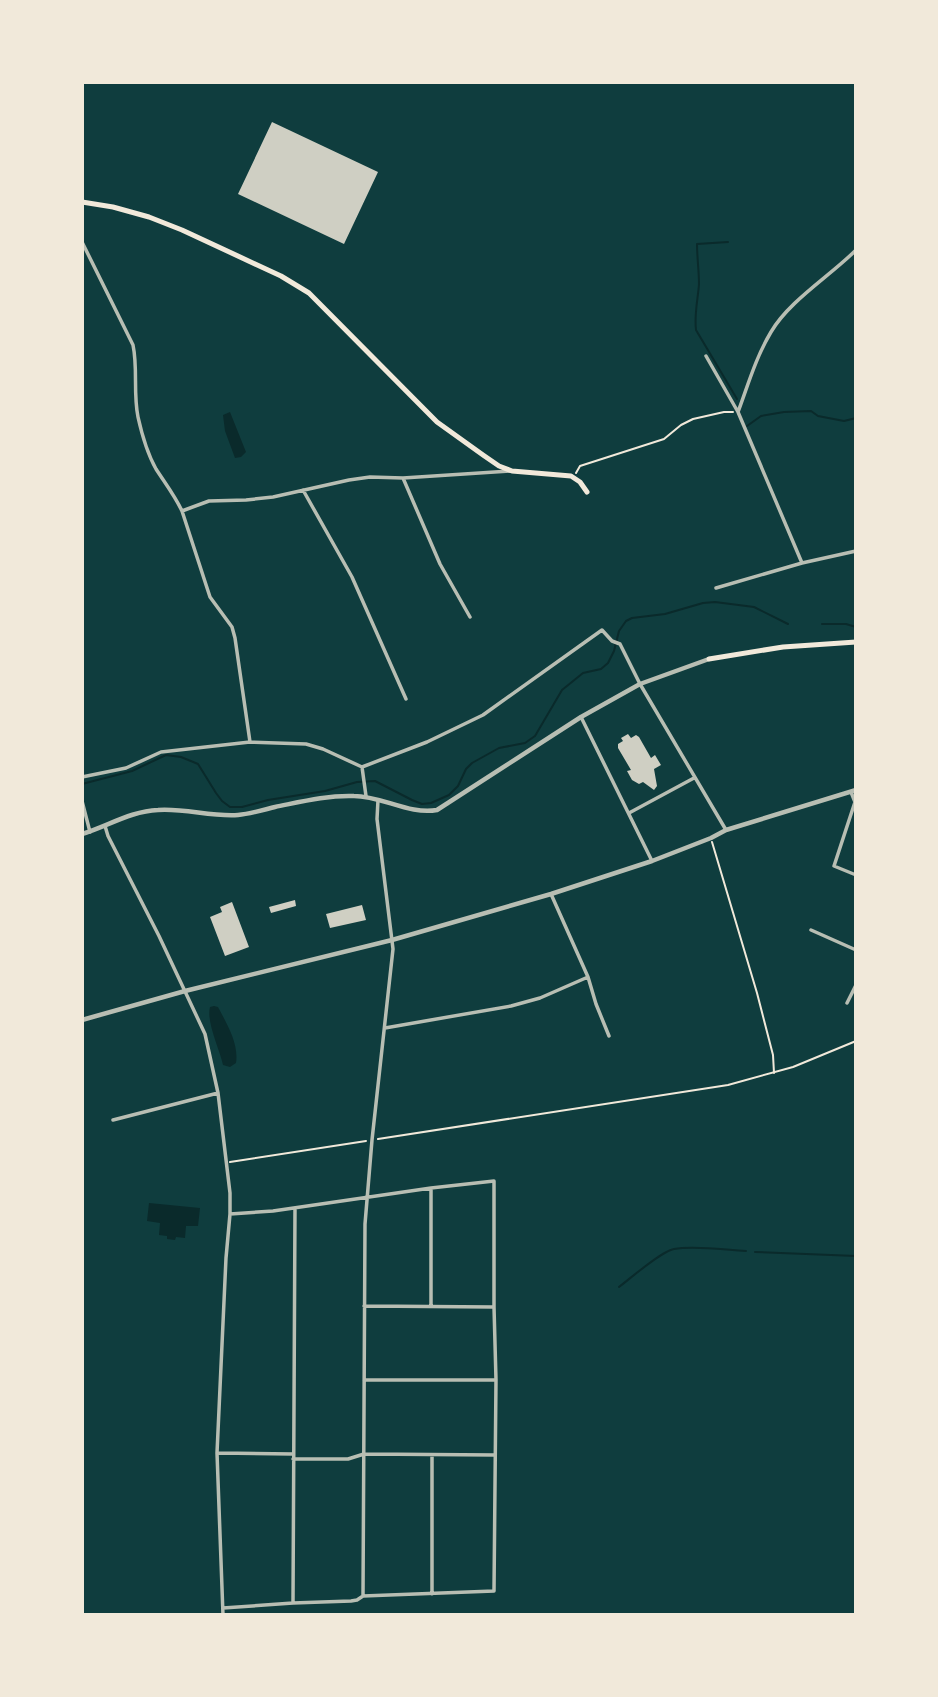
<svg xmlns="http://www.w3.org/2000/svg" width="938" height="1697" viewBox="0 0 938 1697" font-family="Cabin,sans-serif">
  <style>
    .water { fill: #0a2a2b }
    .lines { fill: none; stroke-linecap: round; stroke-linejoin: round }
    .stream { stroke: #0a2a2b; stroke-width: 2 }
    .building { fill: #cfcfc3 }
    .path { stroke: #f1e9da; stroke-width: 2 }
    .minor { stroke: #b8beb3; stroke-width: 3.5 }
    .tertiary { stroke: #b8beb3; stroke-width: 4.5 }
    .secondary { stroke: #f1e9da; stroke-width: 5 }
  </style>
  <rect width="100%" height="100%" fill="#0f3d3e"/>
  <!-- water -->
  <path class="water" d="M 230,412 L 246,452 L 241,457 L 235,458 L 225,431 L 223,415 Z
    M 214,1006 L 218,1007 C 227,1024 239,1044 236,1063 L 230,1067 L 223,1065 C 220,1050 206,1022 210,1007 Z
    M 149,1203 L 200,1208 L 198,1226 L 186,1226 L 185,1238 L 176,1237 L 175,1240 L 167,1239 L 167,1236 L 159,1235 L 160,1223 L 147,1221 Z"/>
  <g class="lines">
    <!-- stream -->
    <path class="stream" d="M 728,242 L 697,244 C 697,257 699,271 699,284 C 698,299 694,314 696,330 L 737,399
      M 747,426 L 761,416 L 784,412 L 811,411 L 818,416 L 844,421 L 856,418
      M 822,624 L 846,624 L 856,627
      M 82,784 L 132,771 L 166,755 L 181,757 L 198,764 L 216,793 L 222,801 L 230,807 L 242,807 L 268,800 L 325,791 L 357,782 L 375,781 L 412,800 L 422,804 L 431,803 L 449,795 L 458,786 L 466,769 L 472,763 L 499,748 L 525,743 L 535,736 L 562,690 L 583,673 L 601,669 L 608,663 L 614,651 L 619,631 L 626,621 L 632,618 L 665,614 L 703,603 L 715,602 L 754,607 L 788,624
      M 755,1252 L 856,1256
      M 619,1287 C 631,1278 660,1252 674,1249 C 695,1245 725,1250 746,1251"/>
  </g>
  <!-- building -->
  <path class="building" d="M 272,122 L 378,172 L 344,244 L 238,194 Z
    M 628,734 L 631,738 L 636,735 L 639,737 L 651,758 L 655,755 L 661,765 L 654,769 L 657,786 L 654,790 L 643,782 L 639,784 L 632,780 L 627,771 L 631,770 L 618,748 L 618,744 L 623,741 L 621,738 Z
    M 295,900 L 296,906 L 271,913 L 269,907 Z
    M 232,902 L 249,947 L 225,956 L 210,917 L 222,912 L 220,907 Z
    M 362,905 L 366,920 L 330,928 L 326,914 Z"/>
  <g class="lines">
    <!-- path -->
    <path class="path" d="M 576,473 L 580,466 L 664,439 L 681,425 L 693,419 L 724,412 L 733,412
      M 712,842 L 757,993 L 773,1055 L 774,1073
      M 378,1139 L 728,1085 L 793,1067 L 856,1041
      M 230,1162 L 366,1141"/>
    <!-- minor -->
    <path class="minor" d="M 82,242 L 133,345 C 138,369 133,392 138,417 C 142,435 147,453 156,469 C 165,483 175,496 182,511 L 210,597 L 232,627 L 235,638 L 250,742
      M 706,356 L 738,412
      M 403,478 L 440,564 L 470,617
      M 303,490 L 352,577 L 406,699
      M 182,511 L 209,501 L 246,500 L 273,497 L 349,480 L 370,477 L 403,478 L 510,471
      M 802,563 L 738,412 C 748,385 756,357 771,332 C 789,301 830,276 856,250
      M 716,588 L 802,563 L 856,551
      M 581,717 L 652,861
      M 362,767 L 366,796
      M 82,777 L 126,768 L 161,752 L 250,742 L 306,744 L 323,749 L 362,767 L 427,742 L 483,715 L 602,630 L 612,641 L 620,644 L 640,684 L 726,830
      M 851,792 L 855,802 L 834,866 L 856,875
      M 82,801 L 90,832
      M 629,813 L 694,778
      M 105,826 L 108,836 L 159,936 L 205,1034 L 218,1093 L 230,1193 L 230,1214 L 226,1258 L 217,1453 L 223,1615
      M 551,894 L 588,977 L 596,1004 L 609,1036
      M 811,930 L 856,950
      M 847,1003 L 856,985
      M 385,1028 L 511,1006 L 540,998 L 588,977
      M 113,1120 L 218,1093
      M 364,1306 L 494,1307
      M 431,1306 L 431,1188
      M 364,1380 L 495,1380
      M 218,1453 L 293,1454
      M 293,1459 L 348,1459 L 364,1454 L 495,1455
      M 432,1594 L 432,1455
      M 363,1596 L 365,1224 L 372,1140 L 393,949 L 377,819 L 378,800
      M 293,1603 L 295,1208
      M 223,1608 L 293,1603 L 351,1601 L 357,1600 L 363,1596 L 494,1591 L 496,1380 L 494,1307 L 494,1181 L 431,1188 L 273,1211 L 230,1214"/>
    <!-- tertiary -->
    <path class="tertiary" d="M 82,834 C 108,826 131,811 158,810 C 185,808 211,817 238,815 C 250,814 263,810 275,807 C 300,802 327,795 354,796 C 382,796 409,815 437,810 L 581,717 L 640,684 L 709,659
      M 82,1020 L 185,991 L 392,940 L 551,894 L 652,861 L 711,838 L 726,830 L 856,790"/>
    <!-- secondary -->
    <path class="secondary" d="M 82,202 L 113,207 L 149,217 L 182,230 L 281,276 L 309,293 L 437,422 L 483,455 L 499,466 L 512,471 L 571,476 L 580,482 L 587,492
      M 709,659 L 783,647 L 856,642"/>
  </g>
  <!-- border -->
  <rect width="938" height="1697" fill="none" stroke="#f1e9da" stroke-width="168"/>
</svg>
